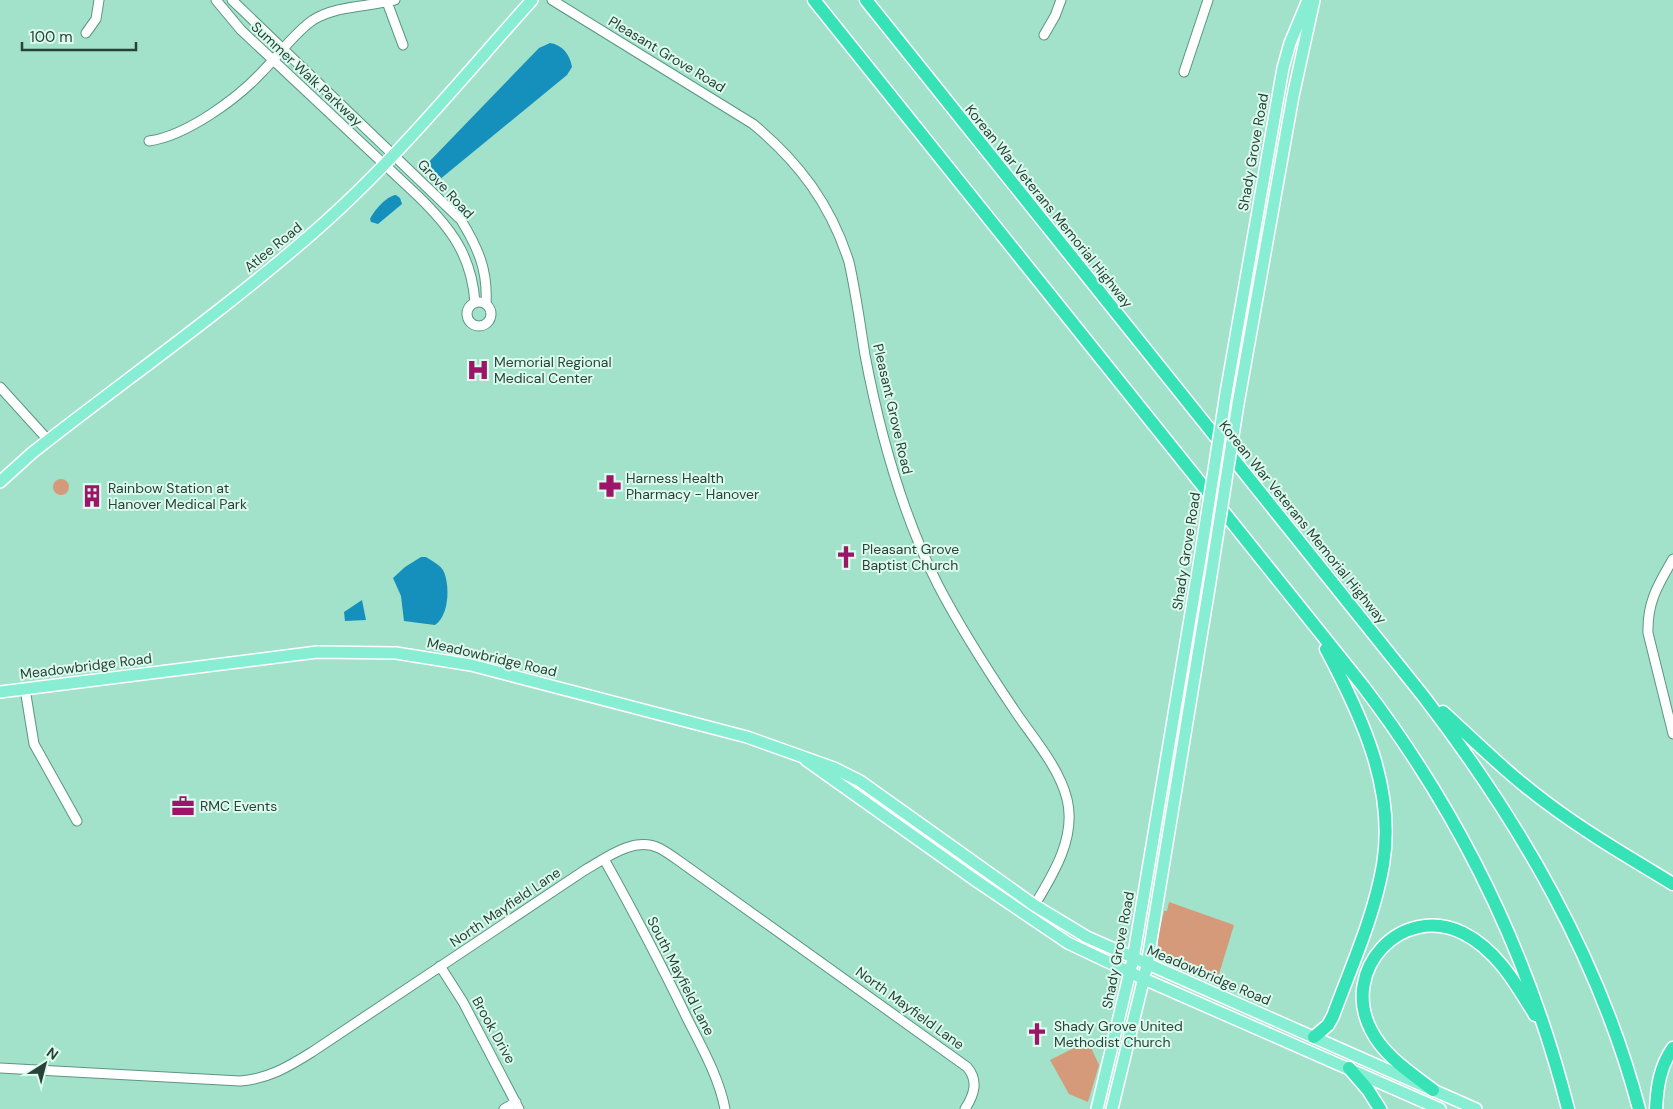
<svg xmlns="http://www.w3.org/2000/svg" width="1673" height="1109" viewBox="0 0 1673 1109" font-family="'DM Sans',sans-serif">
  <style>
    .green { fill: #d49a79 }
    .water { fill: #1590bc }
    .lines { fill: none; stroke-linecap: round; stroke-linejoin: round }
    .minor-casing { stroke: #5a9782; stroke-width: 11 }
    .major-casing { stroke: #fff; stroke-width: 14 }
    .highway-casing { stroke: #fff; stroke-width: 15 }
    .minor { stroke: #fff; stroke-width: 9 }
    .major { stroke: #87eed3; stroke-width: 11 }
    .highway { stroke: #37e3b6; stroke-width: 12 }
    .major-bridge-casing { stroke: #fff; stroke-width: 14; stroke-linecap: butt }
    .major-bridge { stroke: #87eed3; stroke-width: 11 }
    .labels { text-anchor: middle; stroke-width: 4; stroke-linejoin: round; paint-order: stroke }
    .street-label { font-size: 14px; fill: #284239; stroke: #dcfaee }
    .poi-label { font-size: 14px; fill: #284239; stroke: #dcfaee; text-anchor: start }
  </style>
  <rect width="100%" height="100%" fill="#a2e1ca"/>
  <!-- green -->
  <path class="green" d="M53 487a8 8 0 1 1 16 0a8 8 0 1 1-16 0Z
    M 1169,902 L 1234,925 L 1216,984 L 1166,963 C 1151,951 1161,928 1164,911 L 1167,911 Z
    M 1088,1041 L 1099,1065 L 1088,1102 L 1069,1094 L 1050,1060 Z"/>
  <!-- water -->
  <path class="water" d="M 550,43 C 563,45 570,55 572,67 L 567,75 L 439,180 L 433,179 L 425,166 L 539,48 Z
    M 396,195 L 400,198 L 402,204 L 378,224 L 371,222 L 370,219 C 374,211 386,196 396,195 Z
    M 421,557 L 426,557 C 432,561 441,565 444,572 C 450,586 449,616 435,625 L 404,621 L 401,596 L 393,578 L 405,567 Z
    M 362,600 L 366,620 L 345,621 L 344,612 Z"/>
  <g class="lines">
    <defs>
      <path id="minor" d="M 216,0 L 241,30 L 418,196 C 451,228 472,256 475,303
        M 232,0 L 461,220 C 478,248 488,270 486,304
        M 552,0 L 753,124 C 799,162 831,205 849,262 C 856,293 860,324 865,355 C 880,434 902,514 938,585 C 961,629 988,671 1015,711 C 1033,738 1059,767 1067,799 C 1077,839 1051,878 1031,911
        M 387,2 L 403,45
        M 86,33 L 96,19 L 99,0
        M 1044,35 L 1055,16 L 1061,0
        M 1184,72 L 1208,0
        M 149,141 C 186,136 237,99 262,72 C 279,55 294,33 313,20 C 337,5 369,7 395,0
        M467 314a12 12 0 1 1 24 0a12 12 0 1 1-24 0Z
        M 0,387 L 48,440
        M 1673,559 C 1658,585 1647,602 1648,633 L 1673,734
        M 25,689 L 34,744 L 77,821
        M 604,859 C 633,911 661,964 687,1018 C 701,1046 719,1077 725,1109
        M 440,966 L 463,1002 L 519,1109
        M 0,1068 L 240,1081 C 268,1079 288,1067 312,1052 L 585,870 C 606,858 634,836 659,848 C 667,852 675,858 682,863 L 967,1067 C 979,1081 974,1095 965,1109
        M 504,1109 L 516,1102"/>
      <path id="major" d="M 1226,393 L 1283,68 L 1290,43 L 1308,0
        M 1238,404 L 1293,96 L 1314,0
        M 0,482 L 32,453 C 126,379 225,310 315,231 C 394,162 462,78 532,0
        M 0,692 L 317,652 L 396,653 L 471,665 L 747,737 L 834,768 L 860,781 L 1034,905 L 1087,937 L 1476,1109
        M 806,760 L 975,880 L 1068,943 L 1144,979 L 1440,1109
        M 1097,1109 L 1133,959 L 1200,559
        M 1112,1109 L 1147,965 L 1210,582"/>
      <path id="highway" d="M 814,0 L 1363,686 C 1459,812 1529,955 1568,1109
        M 866,0 L 1424,697 C 1519,821 1599,957 1639,1109
        M 1443,712 C 1477,743 1510,776 1547,803 C 1587,833 1630,858 1673,884
        M 1314,1037 L 1328,1025 L 1333,1016 C 1351,967 1374,917 1383,865 C 1396,788 1361,715 1326,649
        M 1349,1068 L 1368,1090 L 1380,1109
        M 1433,1090 C 1411,1073 1384,1056 1371,1030 C 1340,970 1401,903 1463,933 C 1497,950 1516,984 1535,1015
        M 1656,1109 C 1657,1087 1660,1066 1673,1048"/>
    </defs>
    <!-- minor casing -->
    <use href="#minor" class="minor-casing"/>
    <!-- major casing -->
    <use href="#major" class="major-casing"/>
    <!-- highway casing -->
    <use href="#highway" class="highway-casing"/>
    <!-- minor -->
    <use href="#minor" class="minor"/>
    <!-- major -->
    <use href="#major" class="major"/>
    <!-- highway -->
    <use href="#highway" class="highway"/>
    <defs>
      <path id="major-bridge" d="M 1200,559 L 1226,393
        M 1210,582 L 1238,404"/>
    </defs>
    <!-- major-bridge casing -->
    <use href="#major-bridge" class="major-bridge-casing"/>
    <!-- major-bridge -->
    <use href="#major-bridge" class="major-bridge"/>
  </g>
  <!-- icons -->
  <defs>
    <symbol id="hospital-bare" viewBox="-9 -9 18 18"><path d="M-5-5h3v3.5h4V-5h3V5h-3V1.5h-4V5h-3Z" fill="#9c1567" stroke="#dcfaee" stroke-width="2.5" paint-order="stroke"/></symbol>
    <symbol id="pharmacy-bare" viewBox="-9 -9 18 18"><path d="M-2-6h4v4h4v4h-4v4h-4v-4h-4v-4h4Z" fill="#9c1567" stroke="#dcfaee" stroke-width="2.5" paint-order="stroke"/></symbol>
    <symbol id="building-bare" viewBox="-9 -9 18 18"><path d="M-4-6H4V6H1V3H-1V6H-4ZM-2.5-4.3h1.7v1.8h-1.7ZM.8-4.3h1.7v1.8H.8ZM-2.5-1h1.7V.8h-1.7ZM.8-1h1.7V.8H.8Z" fill="#9c1567" stroke="#dcfaee" stroke-width="2.5" paint-order="stroke"/></symbol>
    <symbol id="church-bare" viewBox="-9 -9 18 18"><path d="M-1.2-6h2.4v3.5h3.3v2.4h-3.3V6h-2.4V-.1h-3.3v-2.4h3.3Z" fill="#9c1567" stroke="#dcfaee" stroke-width="2.5" paint-order="stroke"/></symbol>
    <symbol id="office-bare" viewBox="-9 -9 18 18"><path d="M-6-3h4V-5.5h4V-3h4V5H-6ZM-1-4.5V-3h2v-1.5ZM-6 0V1H6V0Z" fill="#9c1567" stroke="#dcfaee" stroke-width="2.5" paint-order="stroke"/></symbol>
  </defs>
  <g fill-rule="evenodd">
    <use href="#hospital-bare" x="462" y="354" width="32" height="32"/>
    <use href="#pharmacy-bare" x="594" y="470" width="32" height="32"/>
    <use href="#building-bare" x="76" y="480" width="32" height="32"/>
    <use href="#church-bare" x="830" y="541" width="32" height="32"/>
    <use href="#office-bare" x="167" y="790" width="32" height="32"/>
    <use href="#church-bare" x="1021" y="1018" width="32" height="32"/>
  </g>
  <g class="labels">
    <!-- street labels -->
    <g class="street-label">
      <text transform="translate(667 54) rotate(31)" y="5">Pleasant Grove Road</text>
      <text transform="translate(307 74) rotate(43)" y="5">Summer Walk Parkway</text>
      <text transform="translate(1253 152) rotate(-80)" y="5">Shady Grove Road</text>
      <text transform="translate(446 189) rotate(47)" y="5">Grove Road</text>
      <text transform="translate(1049 206) rotate(51)" y="5">Korean War Veterans Memorial Highway</text>
      <text transform="translate(273 247) rotate(-39)" y="5">Atlee Road</text>
      <text transform="translate(893 409) rotate(77)" y="5">Pleasant Grove Road</text>
      <text transform="translate(1303 522) rotate(51)" y="5">Korean War Veterans Memorial Highway</text>
      <text transform="translate(1186 551) rotate(-81)" y="5">Shady Grove Road</text>
      <text transform="translate(492 657) rotate(13)" y="5">Meadowbridge Road</text>
      <text transform="translate(86 666) rotate(-7)" y="5">Meadowbridge Road</text>
      <text transform="translate(505 907) rotate(-34)" y="5">North Mayfield Lane</text>
      <text transform="translate(1118 950) rotate(-79)" y="5">Shady Grove Road</text>
      <text transform="translate(1209 975) rotate(23)" y="5">Meadowbridge Road</text>
      <text transform="translate(681 976) rotate(63)" y="5">South Mayfield Lane</text>
      <text transform="translate(910 1008) rotate(36)" y="5">North Mayfield Lane</text>
      <text transform="translate(494 1030) rotate(61)" y="5">Brook Drive</text>
    </g>
    <!-- poi labels -->
    <g class="poi-label">
      <text x="494" y="367">Memorial Regional<tspan x="494" dy="16">Medical Center</tspan></text>
      <text x="626" y="483">Harness Health<tspan x="626" dy="16">Pharmacy - Hanover</tspan></text>
      <text x="108" y="493">Rainbow Station at<tspan x="108" dy="16">Hanover Medical Park</tspan></text>
      <text x="862" y="554">Pleasant Grove<tspan x="862" dy="16">Baptist Church</tspan></text>
      <text x="200" y="811">RMC Events</text>
      <text x="1054" y="1031">Shady Grove United<tspan x="1054" dy="16">Methodist Church</tspan></text>
    </g>
  </g>
  <!-- north arrow -->
  <g transform="translate(45 1064) rotate(36)" stroke="#dcfaee" stroke-width="4" paint-order="stroke">
  <path d="M0-4L9 19L0 12L-9 19Z" fill="#284239"/>
  <text y="-8" font-size="14" font-weight="bold" text-anchor="middle" fill="#284239">N</text>
  </g>
  <!-- scale -->
  <path d="M22 42v8h114v-8" fill="none" stroke="#284239" stroke-width="2.5"/>
  <text x="30" y="42" font-size="15" fill="#284239" stroke="#dcfaee" stroke-width="4" paint-order="stroke">100 m</text>
</svg>
